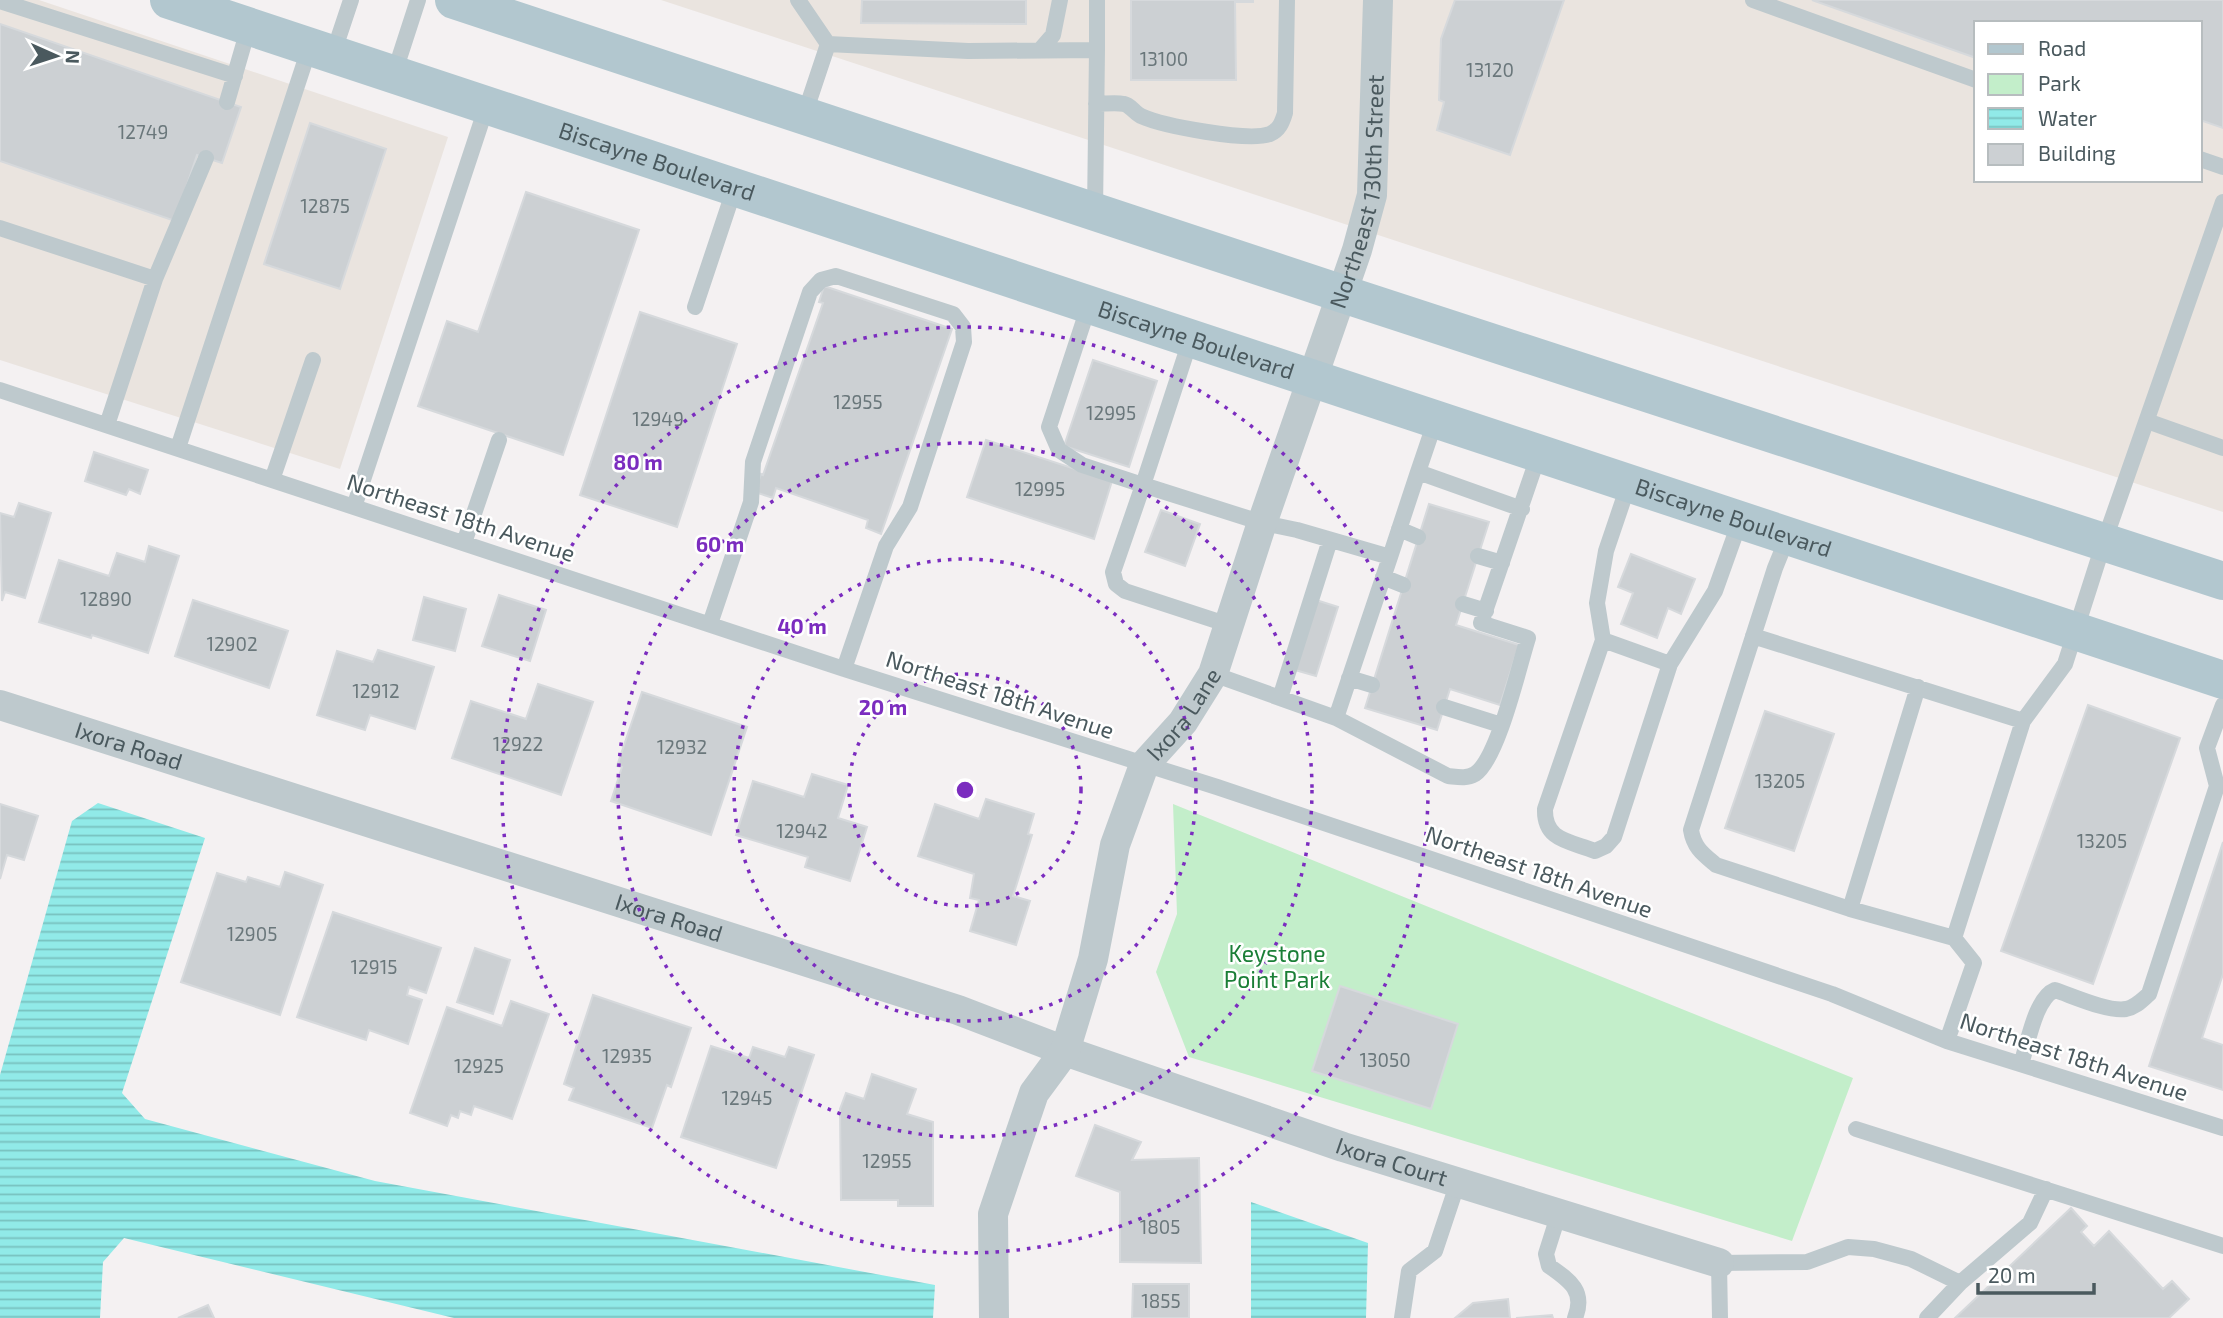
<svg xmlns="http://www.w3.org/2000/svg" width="2223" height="1318" viewBox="0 0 2223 1318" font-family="'Exo 2',sans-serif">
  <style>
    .commercial { fill: #eae4df; fill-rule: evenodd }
    .park { fill: #c3eeca }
    .water { fill: url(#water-rules) }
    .building { fill: #ccd0d3; stroke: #d6d9dc; stroke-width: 2 }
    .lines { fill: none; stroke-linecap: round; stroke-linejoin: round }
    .lane { stroke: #bec9cd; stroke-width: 16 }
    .street { stroke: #bec9cd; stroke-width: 30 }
    .primary { stroke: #b2c7cf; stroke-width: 38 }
    .ring { fill: none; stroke: #7b2cbf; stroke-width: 3.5; stroke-dasharray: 3.5 7 }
    .labels { text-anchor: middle; stroke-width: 5; stroke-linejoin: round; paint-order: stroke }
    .number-label { font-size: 19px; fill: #6a777b }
    .street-label { font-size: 23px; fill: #4a595e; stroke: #fff }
    .park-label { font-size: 23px; fill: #1b7f37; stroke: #fff }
    .centre { fill: #7b2cbf; stroke: #fff; stroke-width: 3.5 }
    .ring-label { font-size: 21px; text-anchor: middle; font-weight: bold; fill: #7b2cbf; stroke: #fff; stroke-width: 5; stroke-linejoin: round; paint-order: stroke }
  </style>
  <defs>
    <pattern id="water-rules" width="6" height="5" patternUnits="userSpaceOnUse" patternTransform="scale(1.75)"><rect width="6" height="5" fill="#91eae8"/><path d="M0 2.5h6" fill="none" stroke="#78c1bf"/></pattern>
  </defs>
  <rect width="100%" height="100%" fill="#f4f1f2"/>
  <!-- commercial -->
  <path class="commercial" d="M 0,0 L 39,0 L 448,137 L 340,469 L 0,360 Z
    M 661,0 L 2223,0 L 2223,512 ZM 1976,23 L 2200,23 L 2200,180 L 1976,180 Z"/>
  <!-- park -->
  <path class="park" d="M 1173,804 L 1853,1078 L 1792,1241 L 1189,1057 L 1156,972 L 1177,914 Z"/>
  <!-- water -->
  <path class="water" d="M 98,803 L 205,838 L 122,1093 L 145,1119 L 375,1181 L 935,1285 L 933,1318 L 454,1318 L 124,1238 L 103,1262 L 100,1318 L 0,1318 L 0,1075 L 72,821 Z
    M 1251,1202 L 1368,1243 L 1366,1318 L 1251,1318 Z"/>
  <!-- building -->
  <path class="building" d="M 862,0 L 1026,0 L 1026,24 L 861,23 Z
    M 1131,0 L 1253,0 L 1253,2 L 1235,2 L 1236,80 L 1131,80 Z
    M 1455,0 L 1564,0 L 1510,155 L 1437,130 L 1444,102 L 1439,100 L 1441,39 Z
    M 1812,0 L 2223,0 L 2223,128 L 2200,120 L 2202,99 L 2200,99 L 2200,23 L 1976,23 L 1976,58 Z
    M 0,24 L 241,107 L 222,163 L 197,155 L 175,221 L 0,161 Z
    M 310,123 L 386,149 L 340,289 L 264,264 Z
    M 526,192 L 639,230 L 563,455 L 418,406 L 447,321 L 478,332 Z
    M 824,286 L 952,329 L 881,534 L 866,528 L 868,520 L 776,488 L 773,498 L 755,492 L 761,474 L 763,475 L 823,303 L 819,302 Z
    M 640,312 L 737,344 L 677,527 L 580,495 Z
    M 1093,360 L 1157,381 L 1129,467 L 1064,446 Z
    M 986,440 L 1112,481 L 1094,539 L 967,497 Z
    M 94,452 L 148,470 L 140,494 L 129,489 L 126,495 L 85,481 Z
    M 19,503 L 51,513 L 25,598 L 5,592 L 2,601 L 0,513 L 14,517 Z
    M 1429,504 L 1489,522 L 1456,625 L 1519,645 L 1500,705 L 1450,689 L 1437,730 L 1365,708 Z
    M 1161,510 L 1200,524 L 1185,566 L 1145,552 Z
    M 149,546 L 179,556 L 148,653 L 92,635 L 91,638 L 39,622 L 59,560 L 109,576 L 117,553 L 145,562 Z
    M 1631,554 L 1695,579 L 1681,614 L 1668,608 L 1657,638 L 1621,624 L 1633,593 L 1618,587 Z
    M 499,595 L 546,610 L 530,661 L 482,646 Z
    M 424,597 L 466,609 L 455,651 L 413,640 Z
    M 193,600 L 288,631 L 269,688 L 175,656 Z
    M 1316,600 L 1338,607 L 1316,676 L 1295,670 Z
    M 378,650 L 434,667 L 415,729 L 370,715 L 365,730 L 317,715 L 337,651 L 373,662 Z
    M 538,684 L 593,702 L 561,795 L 452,758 L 471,701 L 526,719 Z
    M 642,692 L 747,727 L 711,835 L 611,801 L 622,767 L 617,766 Z
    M 2088,705 L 2180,738 L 2093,984 L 2001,951 Z
    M 1765,711 L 1834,734 L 1794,851 L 1725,828 Z
    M 812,774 L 848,785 L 838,818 L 867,827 L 850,881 L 805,867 L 808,857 L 736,835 L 753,781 L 804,797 Z
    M 986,799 L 1034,814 L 1028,834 L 1032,835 L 1013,896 L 1030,901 L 1016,945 L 970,931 L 979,900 L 970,898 L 974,874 L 918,856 L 935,804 L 979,819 Z
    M 0,804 L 38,816 L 24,860 L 7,855 L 0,879 Z
    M 2223,842 L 2223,974 L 2202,1038 L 2223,1045 L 2223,1090 L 2149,1066 Z
    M 285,872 L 323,885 L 280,1015 L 181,982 L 217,873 L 246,882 L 248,877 L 280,887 Z
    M 333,912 L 441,948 L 426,993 L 409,987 L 407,995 L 422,1000 L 408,1044 L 369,1030 L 366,1040 L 297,1017 Z
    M 475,948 L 510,960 L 493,1014 L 457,1002 Z
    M 1340,986 L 1458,1024 L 1431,1109 L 1312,1071 Z
    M 593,995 L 691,1028 L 671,1087 L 667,1085 L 652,1128 L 569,1100 L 574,1088 L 564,1084 Z
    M 511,1001 L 549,1014 L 512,1119 L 474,1106 L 471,1115 L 460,1111 L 458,1118 L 451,1115 L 447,1126 L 410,1113 L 447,1007 L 502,1026 Z
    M 711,1046 L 749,1058 L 753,1047 L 785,1057 L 789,1047 L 814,1055 L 776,1168 L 681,1137 Z
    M 872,1074 L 916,1089 L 907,1114 L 933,1122 L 933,1206 L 898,1206 L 898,1200 L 841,1200 L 840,1109 L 846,1093 L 864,1099 Z
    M 1095,1125 L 1141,1142 L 1132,1160 L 1199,1158 L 1201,1263 L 1120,1262 L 1120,1192 L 1076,1176 Z
    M 2071,1208 L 2087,1226 L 2081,1232 L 2094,1246 L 2109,1231 L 2163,1289 L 2172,1281 L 2189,1299 L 2169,1318 L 1955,1318 Z
    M 1133,1284 L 1189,1284 L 1189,1318 L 1132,1318 Z
    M 1508,1299 L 1510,1318 L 1455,1318 L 1473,1303 Z
    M 208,1305 L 214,1318 L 178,1318 Z
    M 1552,1315 L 1553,1318 L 1516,1318 Z"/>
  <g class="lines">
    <!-- lane -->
    <path class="lane" d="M 798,0 L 828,44
      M 1753,0 L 1976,80
      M 0,1 L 235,76
      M 828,44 L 968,51 L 1097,50 L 1095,212
      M 1040,50 L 1053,35 L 1060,0
      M 1097,50 L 1097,0
      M 333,54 L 351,0
      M 394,74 L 418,0
      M 227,102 L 249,26
      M 1096,104 C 1105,104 1115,102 1124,104 C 1130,105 1135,113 1141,116 C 1163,126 1248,142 1270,134 C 1279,130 1282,123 1285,113 L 1287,0
      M 804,116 L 828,44
      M 2200,159 L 2223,167
      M 0,228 L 155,279 L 107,425
      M 155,279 L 206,158
      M 1089,305 L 1049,427 L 1059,450 L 1082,465 L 1143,485 L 1113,572 L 1116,584 L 1125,591 L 1229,625
      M 695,307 L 735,187
      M 1191,338 L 1143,485 L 1263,523 L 1297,530 L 1390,557 L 1336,718 L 1213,674
      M 0,390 L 844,669 L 1217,787 L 1832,994 L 1947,1041 L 2223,1128
      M 2147,421 L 2223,448
      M 178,448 L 310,46
      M 1418,472 L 1436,419
      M 272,480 L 313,360
      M 1629,483 L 1606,551 L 1597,603 L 1603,640 L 1670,664 L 1715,591 L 1740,521
      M 354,507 L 487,105
      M 1399,529 L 1418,537
      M 1788,536 L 1775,568 L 1691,830 C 1694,848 1703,854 1716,865 L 1850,909 L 1954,938
      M 464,543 L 499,440
      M 1478,556 L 1502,563
      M 1390,557 L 1418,472 L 1522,509
      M 1383,577 L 1403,585
      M 1463,604 L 1486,611
      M 710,624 L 751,502 L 753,462 L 810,292 L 821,280 L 836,276 L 953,314 L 963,327 L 964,342 L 910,507 L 886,546 L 844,669
      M 1753,636 L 2023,721
      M 1603,640 L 1545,809 C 1544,841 1570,841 1595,851 L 1606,846 L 1614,837 L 1670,664
      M 1349,678 L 1372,685
      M 1280,698 L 1330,540
      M 1444,707 L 1501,725
      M 1336,718 L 1448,776 C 1458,777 1466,779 1475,774 C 1498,759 1519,666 1528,638 L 1481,623 L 1539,454
      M 1850,909 L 1918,687
      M 1947,1041 L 1974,963 L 1954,938 L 2023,721 L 2065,664 L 2104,542 L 2223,202
      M 2021,1064 C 2028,1044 2035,998 2055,990 C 2073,996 2108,1012 2126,1009 C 2136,1007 2142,1000 2149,994 L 2217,786 L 2207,748 L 2223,705
      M 1856,1129 L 2223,1246
      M 1559,1213 L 1546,1254 L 1549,1266 C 1569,1280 1586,1291 1575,1318
      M 1402,1318 L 1409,1271 L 1435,1251 L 1458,1182
      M 1720,1318 L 1719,1263 L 1807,1262 L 1848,1247 L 1874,1249 L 1911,1259 L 1960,1283
      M 1927,1318 L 1960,1283 L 2030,1223 L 2046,1189"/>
    <!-- street -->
    <g class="street">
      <path id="s1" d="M 0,705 L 958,1010 L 1065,1051 L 1343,1147 L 1719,1263"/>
      <path id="s2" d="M 994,1318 L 993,1214 L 1034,1093 L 1065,1051 L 1093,959 L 1115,845 L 1144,765 L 1183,722 L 1213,674 L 1260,529 L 1357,250 L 1372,195 L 1378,0"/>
    </g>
    <!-- primary -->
    <g class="primary">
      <path id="s3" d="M 169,0 L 2223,680"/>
      <path d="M 454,0 L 1343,294 L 2223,581"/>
    </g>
  </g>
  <!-- distance rings -->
  <g class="ring">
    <circle cx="965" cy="790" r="116"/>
    <circle cx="965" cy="790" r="231"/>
    <circle cx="965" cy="790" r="347"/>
    <circle cx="965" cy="790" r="463"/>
  </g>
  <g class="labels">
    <!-- number labels -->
    <g class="number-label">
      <text x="1164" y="66">13100</text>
      <text x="1490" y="77">13120</text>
      <text x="143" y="139">12749</text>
      <text x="325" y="213">12875</text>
      <text x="858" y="409">12955</text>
      <text x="1111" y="420">12995</text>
      <text x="658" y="426">12949</text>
      <text x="1040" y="496">12995</text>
      <text x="106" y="606">12890</text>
      <text x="232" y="651">12902</text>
      <text x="376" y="698">12912</text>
      <text x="518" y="751">12922</text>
      <text x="682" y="754">12932</text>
      <text x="1780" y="788">13205</text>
      <text x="802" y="838">12942</text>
      <text x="2102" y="848">13205</text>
      <text x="252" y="941">12905</text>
      <text x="374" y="974">12915</text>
      <text x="627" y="1063">12935</text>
      <text x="1385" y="1067">13050</text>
      <text x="479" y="1073">12925</text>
      <text x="747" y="1105">12945</text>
      <text x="887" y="1168">12955</text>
      <text x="1160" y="1234">1805</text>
      <text x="1161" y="1308">1855</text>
    </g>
    <!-- street labels -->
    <g class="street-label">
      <text dy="8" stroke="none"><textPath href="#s3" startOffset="514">Biscayne Boulevard</textPath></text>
      <text dy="8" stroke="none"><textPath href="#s2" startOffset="1202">Northeast 130th Street</textPath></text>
      <text dy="8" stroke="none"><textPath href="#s3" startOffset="1082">Biscayne Boulevard</textPath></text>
      <text transform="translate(461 518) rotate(18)" y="8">Northeast 18th Avenue</text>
      <text dy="8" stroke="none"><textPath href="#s3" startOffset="1648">Biscayne Boulevard</textPath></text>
      <text transform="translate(1000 695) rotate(18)" y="8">Northeast 18th Avenue</text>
      <text dy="8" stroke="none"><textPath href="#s2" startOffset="646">Ixora Lane</textPath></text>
      <text dy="8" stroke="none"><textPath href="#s1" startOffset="135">Ixora Road</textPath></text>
      <text transform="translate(1539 872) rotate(19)" y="8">Northeast 18th Avenue</text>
      <text dy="8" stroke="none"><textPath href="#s1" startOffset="702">Ixora Road</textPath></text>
      <text transform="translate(2074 1057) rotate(18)" y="8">Northeast 18th Avenue</text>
      <text dy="8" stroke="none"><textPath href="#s1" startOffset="1465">Ixora Court</textPath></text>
    </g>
    <!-- park labels -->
    <g class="park-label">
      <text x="1277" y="962">Keystone<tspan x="1277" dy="26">Point Park</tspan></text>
    </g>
  </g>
  <circle cx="965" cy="790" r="10" class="centre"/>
  <g class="ring-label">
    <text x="638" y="470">80 m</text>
    <text x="720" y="552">60 m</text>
    <text x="802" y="634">40 m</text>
    <text x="883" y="715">20 m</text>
  </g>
  <!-- legend -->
  <rect x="1974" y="21" width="228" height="161" fill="#ffffff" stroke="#b7bdbf" stroke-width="2"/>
  <rect x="1988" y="44" width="35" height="10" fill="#b2c7cf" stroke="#b7bdbf" stroke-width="2"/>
  <text x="2038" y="56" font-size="21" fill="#4a595e">Road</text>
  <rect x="1988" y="74" width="35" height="21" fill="#c3eeca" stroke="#b7bdbf" stroke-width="2"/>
  <text x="2038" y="91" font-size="21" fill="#4a595e">Park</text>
  <rect x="1988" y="108" width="35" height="21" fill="url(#water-rules)" stroke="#b7bdbf" stroke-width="2"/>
  <text x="2038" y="126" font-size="21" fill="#4a595e">Water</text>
  <rect x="1988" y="144" width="35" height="21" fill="#ccd0d3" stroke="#b7bdbf" stroke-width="2"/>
  <text x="2038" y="161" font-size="21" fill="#4a595e">Building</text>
  <!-- north arrow -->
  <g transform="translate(56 56) rotate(93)" stroke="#ffffff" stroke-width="5" paint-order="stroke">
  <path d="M0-5L12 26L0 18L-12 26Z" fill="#4a595e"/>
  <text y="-10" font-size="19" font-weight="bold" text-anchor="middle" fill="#4a595e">N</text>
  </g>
  <!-- scale -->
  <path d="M1978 1283v10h116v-10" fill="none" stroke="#4a595e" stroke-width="3.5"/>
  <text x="1988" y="1283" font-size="21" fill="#4a595e" stroke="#ffffff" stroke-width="5" paint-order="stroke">20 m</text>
</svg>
